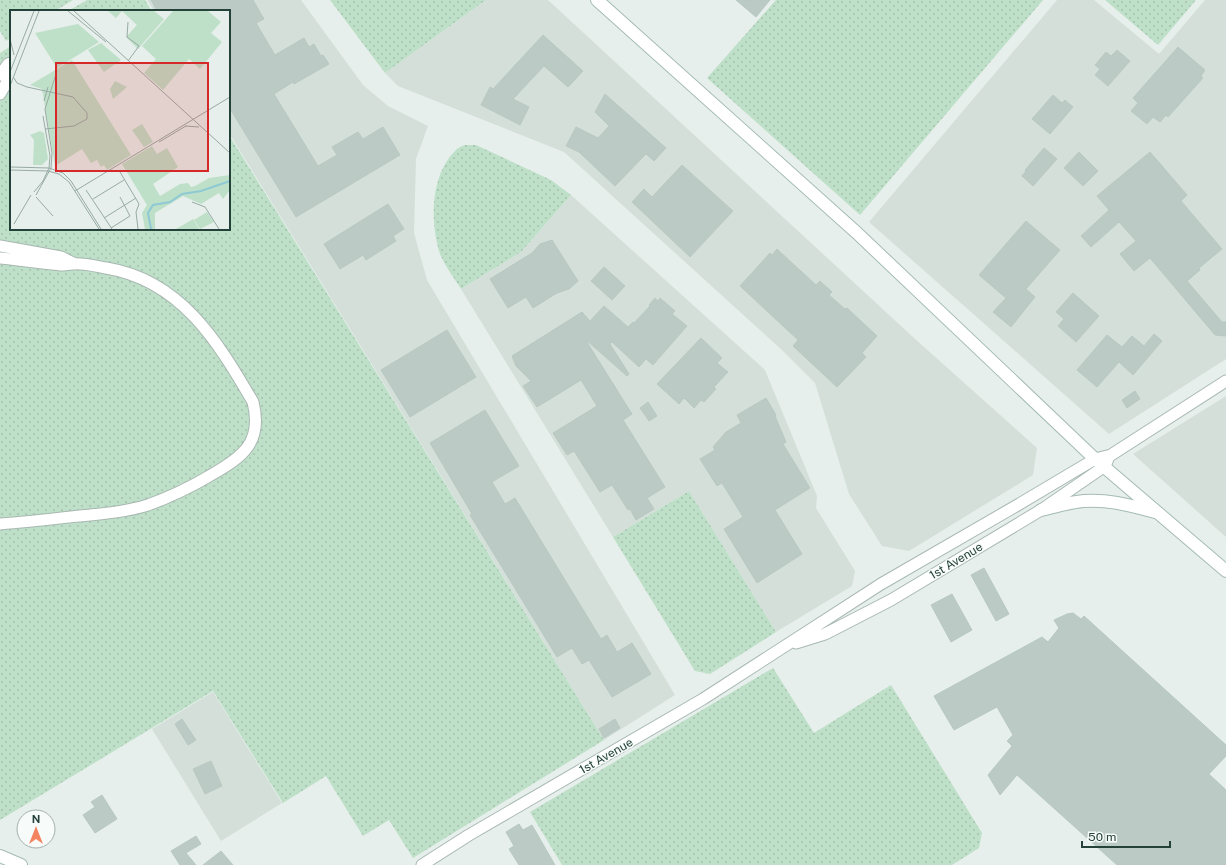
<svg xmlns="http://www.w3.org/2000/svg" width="1226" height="865" viewBox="0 0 1226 865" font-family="'Public Sans',sans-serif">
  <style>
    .built { fill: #d4dfda }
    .grass { fill: url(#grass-dots) }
    .building { fill: #bbcac4; stroke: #b8c9c2 }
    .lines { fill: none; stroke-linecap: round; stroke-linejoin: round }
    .street-casing { stroke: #a8b8b2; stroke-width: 13 }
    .secondary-casing { stroke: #a4bbb3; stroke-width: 14 }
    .street { stroke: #fff; stroke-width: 11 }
    .secondary { stroke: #fff; stroke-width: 12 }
    .labels { text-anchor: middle; stroke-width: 3; stroke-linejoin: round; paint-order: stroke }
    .street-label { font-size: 12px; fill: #24423a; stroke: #f7fbf9 }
    .inset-river { fill: none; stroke: #8ec9d4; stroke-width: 2 }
    .inset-road { fill: none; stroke: #98aaa4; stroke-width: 1 }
    .view { fill: #d62828; fill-opacity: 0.15; stroke: #d62828; stroke-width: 2 }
    .inset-edge { fill: none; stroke: #24423a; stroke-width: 2 }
  </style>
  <defs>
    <pattern id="grass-dots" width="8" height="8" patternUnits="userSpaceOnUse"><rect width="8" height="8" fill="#bfe0c8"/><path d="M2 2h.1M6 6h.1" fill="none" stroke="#a4c1ad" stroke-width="1.8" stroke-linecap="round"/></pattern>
  </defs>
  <rect width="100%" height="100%" fill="#e6efeb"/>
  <!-- built -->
  <path class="built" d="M 147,0 L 301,0 L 363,85 L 388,106 L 428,126 L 416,159 L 414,233 L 427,280 L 675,695 L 604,740 L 229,133 L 229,11 L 154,11 Z
    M 486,0 L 548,0 L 914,338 L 1037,448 L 1033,475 L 909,551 L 882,546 L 849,494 L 815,383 L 783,351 L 564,152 L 398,86 L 385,73 Z
    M 1057,0 L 1094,0 L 1159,54 L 1205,0 L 1226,0 L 1226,359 L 1109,434 L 869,222 Z
    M 571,195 L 765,370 L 817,496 L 816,508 L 855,571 L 852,586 L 776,632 L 689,491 L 613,537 L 461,289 L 521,252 Z
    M 1226,396 L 1226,537 L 1133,454 Z
    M 213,692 L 282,803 L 221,841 L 152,729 Z"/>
  <!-- grass -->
  <path class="grass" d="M 0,0 L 73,0 L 55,11 L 11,11 L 11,38 L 6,41 L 0,31 Z
    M 87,0 L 145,0 L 152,11 L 68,11 Z
    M 330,0 L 486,0 L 385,73 Z
    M 776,0 L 1043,0 L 860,215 L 707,78 Z
    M 1105,0 L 1196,0 L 1158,45 Z
    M 11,46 L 11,229 L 229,229 L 229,135 L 604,740 L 413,858 L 389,820 L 363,836 L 326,776 L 283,803 L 213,691 L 0,820 L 0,53 Z
    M 465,145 L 476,145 L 551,180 L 571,195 L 521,252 L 461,289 C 454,278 445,266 440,254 C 430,223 430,176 455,151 C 457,148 462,146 465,145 Z
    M 689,491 L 776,632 L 710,674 L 695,671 L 613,537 Z
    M 773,668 L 814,733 L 891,685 L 982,833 L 979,848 L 952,865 L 562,865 L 530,812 Z"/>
  <!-- building -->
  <path class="building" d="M 151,0 L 253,0 L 264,19 L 256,23 L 275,55 L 304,38 L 309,47 L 314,44 L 321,56 L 323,55 L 329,64 L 294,84 L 293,82 L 274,94 L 318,166 L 337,155 L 332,147 L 358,132 L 363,139 L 383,127 L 400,155 L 296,217 L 229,107 L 229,11 L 157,11 Z
    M 736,0 L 770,0 L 756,17 Z
    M 543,35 L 583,71 L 568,87 L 544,66 L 513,99 L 529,107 L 520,125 L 481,105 L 490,87 L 493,89 Z
    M 1178,47 L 1205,70 L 1201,76 L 1203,78 L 1168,117 L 1166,115 L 1160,122 L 1153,117 L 1147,124 L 1131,111 L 1138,103 L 1133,98 Z
    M 1117,50 L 1130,61 L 1108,86 L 1095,75 L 1100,69 L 1095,65 L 1106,52 L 1111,56 Z
    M 605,94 L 666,148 L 654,161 L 646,154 L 615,186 L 579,152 L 566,146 L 576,127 L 598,138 L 609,126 L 595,112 Z
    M 1053,95 L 1062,103 L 1065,100 L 1073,107 L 1050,134 L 1032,119 Z
    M 1044,148 L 1057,159 L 1033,186 L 1022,176 L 1026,171 L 1025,170 Z
    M 1079,152 L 1098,171 L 1083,186 L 1064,168 Z
    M 1150,152 L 1187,195 L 1181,201 L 1222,249 L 1199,268 L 1200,270 L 1187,281 L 1222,322 L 1226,322 L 1226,336 L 1215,335 L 1150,258 L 1134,271 L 1120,254 L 1136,241 L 1119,222 L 1091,247 L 1081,236 L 1109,210 L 1097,196 Z
    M 682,165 L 733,211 L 690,257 L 632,202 L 644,189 L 652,197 Z
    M 388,204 L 404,229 L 393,236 L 396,241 L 366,260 L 363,255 L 340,269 L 324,244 Z
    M 1026,221 L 1060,250 L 1026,289 L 1035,297 L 1011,327 L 993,312 L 1006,298 L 979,275 Z
    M 552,240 L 578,281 L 569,289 L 557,293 L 533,308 L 526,297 L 508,308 L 490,279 L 532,253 L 540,244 Z
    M 777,249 L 816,285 L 820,281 L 832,292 L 829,295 L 845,309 L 847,308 L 877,336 L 862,353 L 866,357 L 837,387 L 793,346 L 798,340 L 740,286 L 770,253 L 772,255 Z
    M 604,267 L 625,286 L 612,300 L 591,281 Z
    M 1073,293 L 1099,316 L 1076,342 L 1058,326 L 1064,319 L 1056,312 Z
    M 655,298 L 658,301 L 660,298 L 675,311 L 672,314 L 687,326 L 653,365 L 646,359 L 639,367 L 612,342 L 610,344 L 629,374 L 627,376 L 585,339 L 632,414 L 623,420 L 665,487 L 647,498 L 654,509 L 636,520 L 630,509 L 628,510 L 612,485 L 600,492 L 574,451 L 567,455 L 553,433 L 597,406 L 581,380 L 537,407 L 523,386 L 531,381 L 516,366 L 512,356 L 582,312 L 590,321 L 604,306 L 628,327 L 633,322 L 634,323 L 650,306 L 649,305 Z
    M 447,330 L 476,377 L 410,417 L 381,370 Z
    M 1154,334 L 1162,341 L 1133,375 L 1119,362 L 1097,387 L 1077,370 L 1107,335 L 1122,347 L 1132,336 L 1144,346 Z
    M 701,338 L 722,358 L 717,363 L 728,372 L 714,387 L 716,389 L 704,402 L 701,400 L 694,408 L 684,398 L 679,404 L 657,384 Z
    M 1135,391 L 1140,399 L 1127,408 L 1122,400 Z
    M 766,398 L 776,415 L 775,416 L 786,442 L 783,444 L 810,488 L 775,510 L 802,554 L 757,583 L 724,529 L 743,517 L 722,483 L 717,486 L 700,459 L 715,450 L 713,447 L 726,432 L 741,423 L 737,415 Z
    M 648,402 L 657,416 L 649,421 L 640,408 Z
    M 485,410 L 519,466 L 492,482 L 505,504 L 515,498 L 601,639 L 607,635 L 617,652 L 632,643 L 651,674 L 612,697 L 589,660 L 582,664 L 572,648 L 557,657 L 470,515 L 472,514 L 430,443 Z
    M 984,568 L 1009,614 L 996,621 L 971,575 Z
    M 952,594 L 972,630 L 951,642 L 931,605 Z
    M 1073,613 L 1081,619 L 1084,616 L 1226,745 L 1226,756 L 1209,774 L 1226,790 L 1226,865 L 1117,865 L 1017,775 L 1000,795 L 988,775 L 1012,746 L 1007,741 L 1013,735 L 997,707 L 954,730 L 934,696 L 1042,637 L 1048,642 L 1059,628 L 1054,620 L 1067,614 Z
    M 182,719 L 196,740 L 188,745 L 175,724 Z
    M 615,719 L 620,728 L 604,738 L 599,729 Z
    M 211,761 L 222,786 L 205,794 L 193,769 Z
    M 102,795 L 117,819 L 95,833 L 83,815 L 95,807 L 91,802 Z
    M 519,824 L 523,830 L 532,825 L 555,865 L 519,865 L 509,849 L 514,846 L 506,832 Z
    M 196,836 L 201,844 L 186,853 L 196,865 L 180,865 L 171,851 Z
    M 221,851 L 233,865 L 203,865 Z"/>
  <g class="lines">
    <defs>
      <path id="street" d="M 0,75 L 8,64 L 11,63
        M 0,94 L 11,75
        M 0,246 L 61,257 L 73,263
        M 0,258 C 20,260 40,263 61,265 C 65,265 69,264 73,264 C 83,263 95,266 106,268 C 181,280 218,342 253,402 C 263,442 243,457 211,475 C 191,487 170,497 148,505 C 126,512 101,514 79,516 C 52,519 26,522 0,524
        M 796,643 L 825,634 L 891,600 L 1041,510 L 1105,466 L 1108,459
        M 422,865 L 469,835 L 703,699 L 881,584 L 1016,506 L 1095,459 L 1111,455 L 1226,381"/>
      <path id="secondary" d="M 597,0 L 857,233 L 1095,459 L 1226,571
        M 1041,510 C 1055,507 1070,502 1084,501 C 1109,499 1132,506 1155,512
        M 0,856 L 21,865"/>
    </defs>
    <!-- street casing -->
    <use href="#street" class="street-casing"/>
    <!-- secondary casing -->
    <use href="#secondary" class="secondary-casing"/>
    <!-- street -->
    <use href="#street" class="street"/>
    <!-- secondary -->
    <use href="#secondary" class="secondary"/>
  </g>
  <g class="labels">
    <!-- street labels -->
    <g class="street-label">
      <text transform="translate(956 561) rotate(-31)" y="4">1st Avenue</text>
      <text transform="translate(606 756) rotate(-30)" y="4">1st Avenue</text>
    </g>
  </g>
  <!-- overview -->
  <g transform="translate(10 10)">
    <rect width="220" height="220" fill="#e6efeb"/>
    <path d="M 98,1 L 144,1 L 154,9 L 128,39 L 116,27 L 127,15 L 112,1 L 106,8 ZM 163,1 L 198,1 L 211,12 L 201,23 L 212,32 L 190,59 L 179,49 L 153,80 L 134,63 L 146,49 L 132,36 ZM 68,14 L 89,32 L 47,58 L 25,23 ZM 91,33 L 111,50 L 94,62 L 78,40 ZM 62,50 L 121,145 L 97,160 L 94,155 L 91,157 L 87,150 L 81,153 L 72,139 L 45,156 L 32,79 L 20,75 ZM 105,71 L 117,77 L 103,89 L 100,79 ZM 132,114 L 143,132 L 134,137 L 122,120 ZM 30,121 L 34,123 L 38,149 L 32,155 L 23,155 L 24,130 L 20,125 ZM 142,136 L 147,144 L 157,138 L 168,157 L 143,174 L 150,186 L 170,174 L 178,173 L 181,177 L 185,176 L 199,168 L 220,165 L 220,180 L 213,189 L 209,183 L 191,194 L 173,186 L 145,203 L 145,219 L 135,219 L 132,203 L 137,195 L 112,154 ZM 197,202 L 204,212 L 190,219 L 184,210 ZM 183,209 L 189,219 L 166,219 L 173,215 Z" fill="#bfe0c8"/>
    <path class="inset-river" d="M 141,219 L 138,203 L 143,195 L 160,192 L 172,184 L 191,181 L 220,171"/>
    <path class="inset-road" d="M 58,1 L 96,32M 64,1 L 220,143M 118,12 L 117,27 L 129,36 L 118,51M 0,29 L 4,45M 0,62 L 24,1M 4,68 L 7,73 L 17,77 L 63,87 L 77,103 L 77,109 L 64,116 L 35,119M 0,76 L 29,1M 34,91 L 38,77M 175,116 L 189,117M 149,132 L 176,116M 0,157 L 39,158 L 53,163 L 61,171 L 91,219M 0,160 L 38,161 L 49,164 L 59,172 L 89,219M 110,162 L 129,194 L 126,202 L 128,219M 76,180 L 102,219M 65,181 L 220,87M 24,182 L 33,171 L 39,158 L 40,146 L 33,106M 26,185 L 41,158 L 42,143 L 35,99 L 47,61M 26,187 L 43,206M 83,189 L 114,170M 182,192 L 195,197 L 209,219M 94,208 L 126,188M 4,214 L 21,185M 101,218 L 120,206 L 110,187"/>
    <path class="view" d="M 46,53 L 198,53 L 198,161 L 46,161 Z"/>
    <rect width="220" height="220" class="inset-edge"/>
  </g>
  <!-- north arrow -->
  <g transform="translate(36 829)"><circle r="19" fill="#f7fbf9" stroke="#a3b1ad"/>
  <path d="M0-3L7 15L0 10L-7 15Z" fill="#f4845f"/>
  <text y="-6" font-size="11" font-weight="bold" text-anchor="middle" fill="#24423a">N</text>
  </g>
  <!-- scale -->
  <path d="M1082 841v6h88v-6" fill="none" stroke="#24423a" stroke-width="2"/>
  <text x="1088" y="841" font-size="12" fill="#24423a" stroke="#f7fbf9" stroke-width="3" paint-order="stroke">50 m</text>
</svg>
